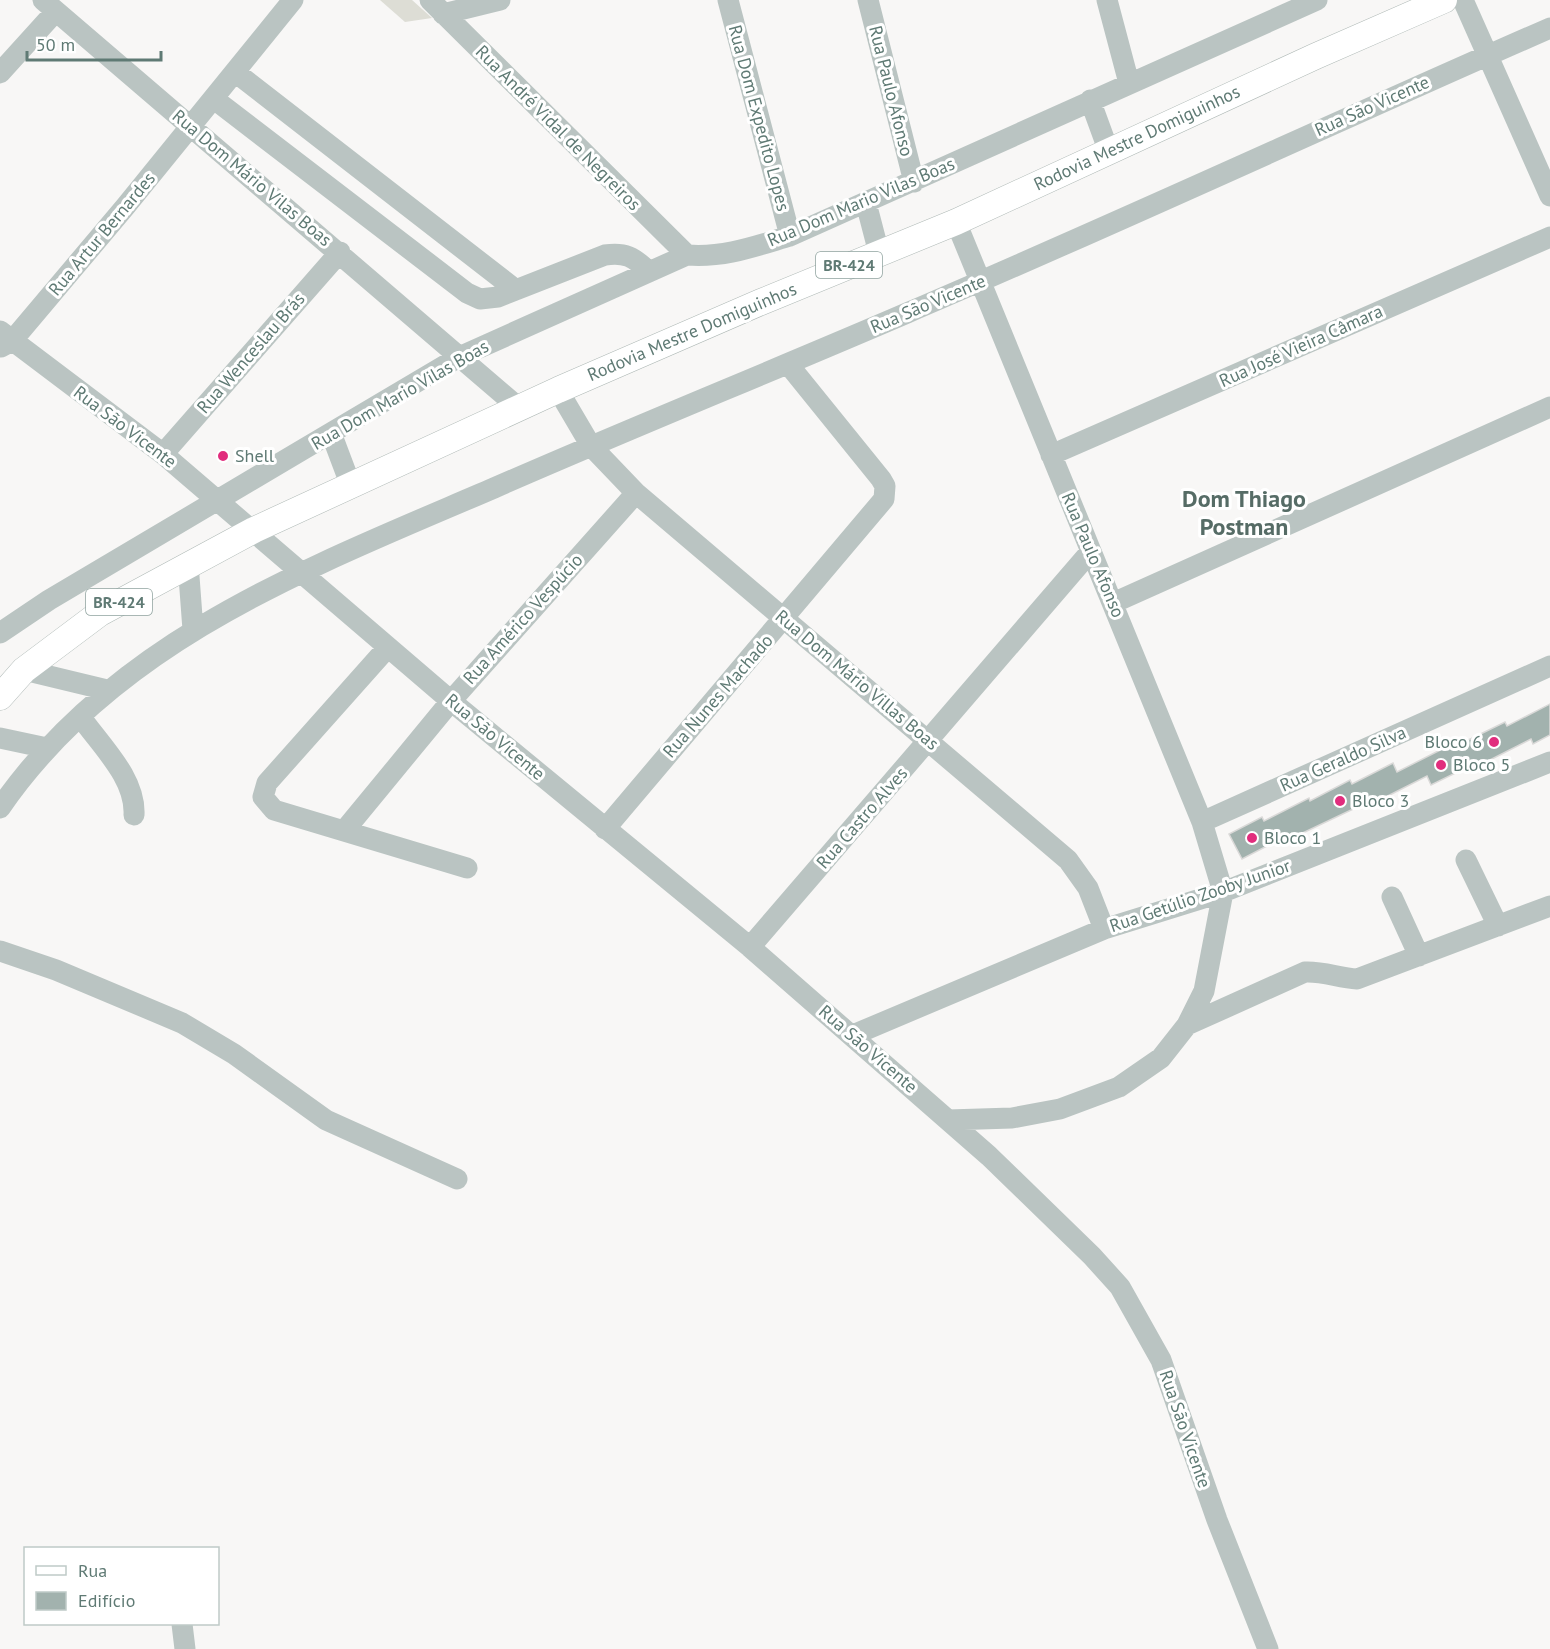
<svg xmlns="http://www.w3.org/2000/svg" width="1550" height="1649" viewBox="0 0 1550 1649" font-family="'PT Sans',sans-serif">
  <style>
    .green { fill: #ddddd5 }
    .building { fill: #a2b2ae; stroke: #dad9d8; stroke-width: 1.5 }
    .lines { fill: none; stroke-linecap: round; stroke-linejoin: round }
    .major-casing { stroke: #afb9b6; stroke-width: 27 }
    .minor { stroke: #bac4c2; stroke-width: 21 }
    .major { stroke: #fff; stroke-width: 26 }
    .poi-dot { fill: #e12d7d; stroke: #fff; stroke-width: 2 }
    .labels { text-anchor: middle; stroke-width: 6; stroke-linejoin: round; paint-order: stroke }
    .shield { fill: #fff; stroke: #8fa29e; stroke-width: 1.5 }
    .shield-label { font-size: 16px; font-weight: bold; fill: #5f7a74 }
    .street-label { font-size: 18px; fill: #5f7a74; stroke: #fff }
    .poi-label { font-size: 18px; fill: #5f7a74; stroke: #fff; text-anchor: start }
    .district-label { font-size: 24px; font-weight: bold; fill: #566c66; stroke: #fff }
  </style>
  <rect width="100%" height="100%" fill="#f8f7f6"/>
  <!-- green -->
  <path class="green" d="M 380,0 L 412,0 L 432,18 L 405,22 Z"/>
  <!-- building -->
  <path class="building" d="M 1550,704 L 1550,735 L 1533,744 L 1531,739 L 1484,763 L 1482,760 L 1431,785 L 1427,776 L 1372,804 L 1370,801 L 1288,840 L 1286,836 L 1242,859 L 1229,834 L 1262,817 L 1264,821 L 1309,798 L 1310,801 L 1350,780 L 1352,784 L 1393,763 L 1397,772 L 1452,744 L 1454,747 L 1505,722 L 1507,726 Z"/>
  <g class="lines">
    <defs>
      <path id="major" d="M 0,697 L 24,670 L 100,613 L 254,530 L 558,390 L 761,302 L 956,222 L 1316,56 L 1444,0"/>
    </defs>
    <!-- major casing -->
    <use href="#major" class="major-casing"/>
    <!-- minor -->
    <path class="minor" d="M 43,0 L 519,408
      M 430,0 L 687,255
      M 728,0 L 790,236
      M 868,0 L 914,182
      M 1107,0 L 1129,83
      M 1463,0 L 1550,196
      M 443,14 L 500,0
      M 235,72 L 516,290
      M 0,73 L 56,11
      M 214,99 L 467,293 L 480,299 L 498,297 L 605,255 C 625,252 634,257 648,271
      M 1090,100 L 1109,152
      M 866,203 L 879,253
      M 0,331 L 163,454 L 451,701 L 750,947 L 989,1156 L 1092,1256 L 1120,1287 L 1161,1360 L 1217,1520 L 1268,1649
      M 1,347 L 12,341 L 125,207 L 293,0
      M 558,390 L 591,446 L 636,493 L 1068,860 L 1088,888 L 1104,929
      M 331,433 L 351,486
      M 163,454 L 340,252
      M 1051,455 L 1550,237
      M 188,563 L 193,630
      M 1113,603 L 1550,407
      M 0,633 L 49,600 L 459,357 L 687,255 C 724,258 756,246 790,236 L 1317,0
      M 388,647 L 267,783 L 263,797 L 274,810 L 467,868
      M 24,670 L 107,690
      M 80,716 C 101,746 136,778 134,815
      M 0,738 L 47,748
      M 0,808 C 116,639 313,566 494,488 C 631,428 770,372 907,313 C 1123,221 1335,122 1550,28
      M 1202,822 L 1550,666
      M 605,829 L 884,499 L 885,486 L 881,479 L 788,364
      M 344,831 L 451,701 L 636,493
      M 1466,860 L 1498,926
      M 1392,897 L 1419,956
      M 750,947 L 1091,551
      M 0,951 L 56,970 L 182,1023 L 234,1054 L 326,1120 L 457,1179
      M 1187,1025 L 1305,972 C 1323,971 1339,978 1357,979 L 1550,906
      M 853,1035 L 1104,929 L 1223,892 L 1550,762
      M 948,1120 L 1012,1118 L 1060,1109 L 1119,1087 L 1161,1058 L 1187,1025 L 1204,991 L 1223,892 L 1202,822 L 956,222
      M 182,1624 L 185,1649"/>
    <!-- major -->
    <use href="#major" class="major"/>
  </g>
  <!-- markers -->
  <g class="poi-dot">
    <circle cx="223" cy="456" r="6"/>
    <circle cx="1494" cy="742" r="6"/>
    <circle cx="1441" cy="765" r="6"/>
    <circle cx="1340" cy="801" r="6"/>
    <circle cx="1252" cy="838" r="6"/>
  </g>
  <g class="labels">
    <!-- shield labels -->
    <g class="shield">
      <rect x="816" y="252" width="66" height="26" rx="4.5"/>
      <rect x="86" y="589" width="66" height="26" rx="4.5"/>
    </g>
    <g class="shield-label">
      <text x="849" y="271">BR-424</text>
      <text x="119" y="608">BR-424</text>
    </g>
    <!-- street labels -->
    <g class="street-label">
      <text transform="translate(891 91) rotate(76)" y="6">Rua Paulo Afonso</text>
      <text transform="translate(1372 106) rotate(-24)" y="6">Rua São Vicente</text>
      <text transform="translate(759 118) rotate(75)" y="6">Rua Dom Expedito Lopes</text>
      <text transform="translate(558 128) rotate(45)" y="6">Rua André Vidal de Negreiros</text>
      <text transform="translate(1137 138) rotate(-25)" y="6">Rodovia Mestre Domiguinhos</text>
      <text transform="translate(252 178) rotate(40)" y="6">Rua Dom Mário Vilas Boas</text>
      <text transform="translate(861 202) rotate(-23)" y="6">Rua Dom Mario Vilas Boas</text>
      <text transform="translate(102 234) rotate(-50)" y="6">Rua Artur Bernardes</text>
      <text transform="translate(928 304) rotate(-23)" y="6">Rua São Vicente</text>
      <text transform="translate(692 332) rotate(-23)" y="6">Rodovia Mestre Domiguinhos</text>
      <text transform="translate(1301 346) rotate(-24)" y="6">Rua José Vieira Câmara</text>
      <text transform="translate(251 353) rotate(-49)" y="6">Rua Wenceslau Brás</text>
      <text transform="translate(400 395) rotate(-30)" y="6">Rua Dom Mario Vilas Boas</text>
      <text transform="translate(125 427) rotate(37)" y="6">Rua São Vicente</text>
      <text transform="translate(1093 555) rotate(67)" y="6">Rua Paulo Afonso</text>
      <text transform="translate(523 619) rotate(-48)" y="6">Rua Américo Vespúcio</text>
      <text transform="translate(857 680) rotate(40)" y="6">Rua Dom Mário Villas Boas</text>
      <text transform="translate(718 696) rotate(-49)" y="6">Rua Nunes Machado</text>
      <text transform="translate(495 737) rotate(40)" y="6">Rua São Vicente</text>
      <text transform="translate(1343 759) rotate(-24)" y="6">Rua Geraldo Silva</text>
      <text transform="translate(862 818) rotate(-49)" y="6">Rua Castro Alves</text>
      <text transform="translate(1200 896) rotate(-19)" y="6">Rua Getúlio Zooby Junior</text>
      <text transform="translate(868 1049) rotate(41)" y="6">Rua São Vicente</text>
      <text transform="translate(1185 1429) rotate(71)" y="6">Rua São Vicente</text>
    </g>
    <!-- poi labels -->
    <g class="poi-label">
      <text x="235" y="462">Shell</text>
      <text x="1482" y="748" text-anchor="end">Bloco 6</text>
      <text x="1453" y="771">Bloco 5</text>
      <text x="1352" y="807">Bloco 3</text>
      <text x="1264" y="844">Bloco 1</text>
    </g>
    <!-- district labels -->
    <g class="district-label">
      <text x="1244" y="507">Dom Thiago<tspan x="1244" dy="28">Postman</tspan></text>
    </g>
  </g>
  <!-- legend -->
  <rect x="24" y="1547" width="195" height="78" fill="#ffffff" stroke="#bfcac7" stroke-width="1.5"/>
  <rect x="36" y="1566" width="30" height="9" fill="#ffffff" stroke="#bfcac7" stroke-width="1.5"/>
  <text x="78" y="1577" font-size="18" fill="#5f7a74">Rua</text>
  <rect x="36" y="1592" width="30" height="18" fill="#a2b2ae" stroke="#bfcac7" stroke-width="1.5"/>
  <text x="78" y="1607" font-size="18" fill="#5f7a74">Edifício</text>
  <!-- scale -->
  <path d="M27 51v9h134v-9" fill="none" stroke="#5f7a74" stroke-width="3"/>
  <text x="36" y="51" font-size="18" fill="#5f7a74" stroke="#ffffff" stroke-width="4.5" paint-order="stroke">50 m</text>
</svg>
